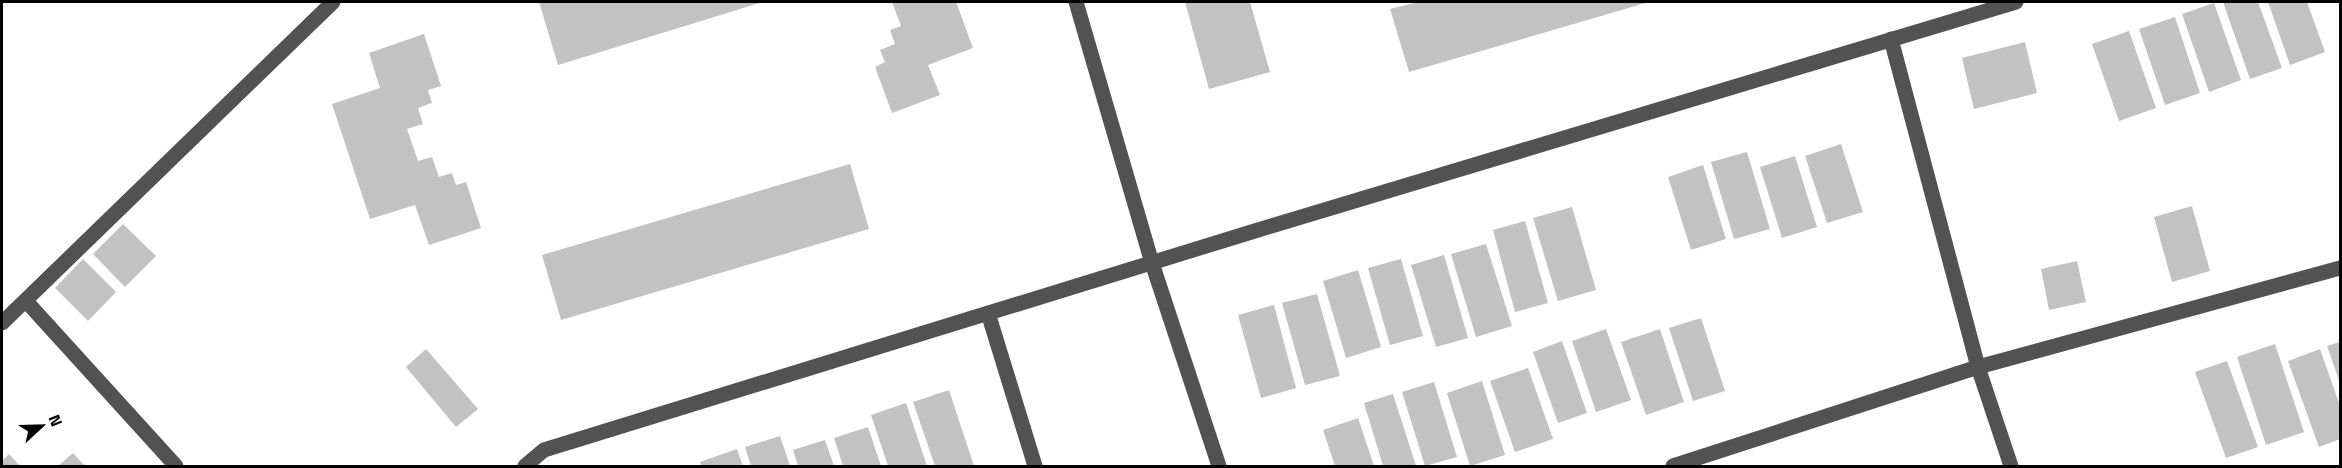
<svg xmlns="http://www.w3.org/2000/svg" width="2342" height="468" viewBox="0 0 2342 468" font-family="'Titillium Web',sans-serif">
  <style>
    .building { fill: #c2c2c2 }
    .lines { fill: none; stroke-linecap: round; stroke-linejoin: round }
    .minor { stroke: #525252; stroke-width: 15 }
  </style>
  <rect width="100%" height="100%" fill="#fff"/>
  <!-- building -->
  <path class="building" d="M 539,2 L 763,2 L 558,65 Z
    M 892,2 L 956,2 L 973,48 L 928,65 L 940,95 L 892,113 L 875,67 L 885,62 L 880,50 L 895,44 L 890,30 L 901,26 Z
    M 1185,2 L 1250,2 L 1270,72 L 1209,89 Z
    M 1418,2 L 1649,2 L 1409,72 L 1390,9 Z
    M 2223,2 L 2258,2 L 2282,68 L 2250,79 Z
    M 2268,2 L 2307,2 L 2325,52 L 2290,65 Z
    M 2214,3 L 2241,80 L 2209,92 L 2182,14 Z
    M 2175,17 L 2200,93 L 2165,105 L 2139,29 Z
    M 2129,31 L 2156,108 L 2119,121 L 2092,44 Z
    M 424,34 L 441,86 L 428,90 L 432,103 L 418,108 L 423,124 L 407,129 L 418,161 L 432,157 L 439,177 L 452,173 L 456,185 L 466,182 L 481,228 L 429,245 L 415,205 L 370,219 L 332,104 L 380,88 L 369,53 Z
    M 2025,42 L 2037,93 L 1974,109 L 1962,58 Z
    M 1841,144 L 1863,212 L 1827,223 L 1805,156 Z
    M 1747,152 L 1770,229 L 1734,239 L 1711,162 Z
    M 1795,156 L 1817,227 L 1782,238 L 1760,167 Z
    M 850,164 L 869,229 L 561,320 L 542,255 Z
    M 1703,165 L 1726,239 L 1691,250 L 1668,177 Z
    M 2192,206 L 2210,271 L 2172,282 L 2154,217 Z
    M 1572,207 L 1596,290 L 1558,301 L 1533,218 Z
    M 1525,221 L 1548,303 L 1515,312 L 1493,230 Z
    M 123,224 L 156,256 L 125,287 L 93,254 Z
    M 1486,244 L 1512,326 L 1476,337 L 1451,254 Z
    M 1444,255 L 1468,338 L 1436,347 L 1411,265 Z
    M 83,259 L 116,292 L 88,321 L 55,288 Z
    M 1401,259 L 1423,336 L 1390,345 L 1368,268 Z
    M 2077,261 L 2086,302 L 2049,310 L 2041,269 Z
    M 1358,270 L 1381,347 L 1346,358 L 1323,281 Z
    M 1317,294 L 1340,376 L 1305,385 L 1282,303 Z
    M 1274,305 L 1296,388 L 1261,398 L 1238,315 Z
    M 1701,318 L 1725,391 L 1693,401 L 1669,328 Z
    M 1606,329 L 1631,400 L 1596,412 L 1572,341 Z
    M 1660,329 L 1684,402 L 1646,415 L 1621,342 Z
    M 1562,341 L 1587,413 L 1558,423 L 1533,352 Z
    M 2340,342 L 2340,383 L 2327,346 Z
    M 2275,344 L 2304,432 L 2266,445 L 2237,357 Z
    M 426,349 L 478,409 L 456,427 L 406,367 Z
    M 2320,349 L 2340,406 L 2340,439 L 2319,447 L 2288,361 Z
    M 2227,361 L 2258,447 L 2226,458 L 2195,372 Z
    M 1528,368 L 1553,439 L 1515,452 L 1490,381 Z
    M 1482,381 L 1505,455 L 1470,466 L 1447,393 Z
    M 1434,382 L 1457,457 L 1425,466 L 1402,392 Z
    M 949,390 L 974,466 L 935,466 L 913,402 Z
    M 1393,394 L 1416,466 L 1383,466 L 1364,403 Z
    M 906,403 L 927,466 L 888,466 L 871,415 Z
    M 1358,418 L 1374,466 L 1335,466 L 1323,430 Z
    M 868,427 L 881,466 L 843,466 L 834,438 Z
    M 780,436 L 790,466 L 751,466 L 745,447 Z
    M 825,440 L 834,466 L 798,466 L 793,450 Z
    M 737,449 L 743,466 L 702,466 L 700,462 Z
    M 73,453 L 85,466 L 58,466 Z
    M 9,454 L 20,466 L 2,466 L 2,461 Z"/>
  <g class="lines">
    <!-- minor -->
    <path class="minor" d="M 1076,2 L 1152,263 L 1219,466
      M 1891,39 L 1978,367 L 2011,466
      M 26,301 L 176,466
      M 988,313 L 1035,466
      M 2,323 L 333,2
      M 525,466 L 544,450 L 1258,230 L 2016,2
      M 1673,466 L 1978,367 L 2340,268"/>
  </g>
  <!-- border -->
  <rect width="2342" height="468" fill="none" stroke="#000000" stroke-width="6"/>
  <!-- north arrow -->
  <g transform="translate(42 426) rotate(68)" stroke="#ffffff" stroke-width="4.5" paint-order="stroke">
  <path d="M0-4.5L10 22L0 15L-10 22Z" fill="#000000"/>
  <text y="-9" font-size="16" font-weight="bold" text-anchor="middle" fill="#000000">N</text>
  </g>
</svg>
